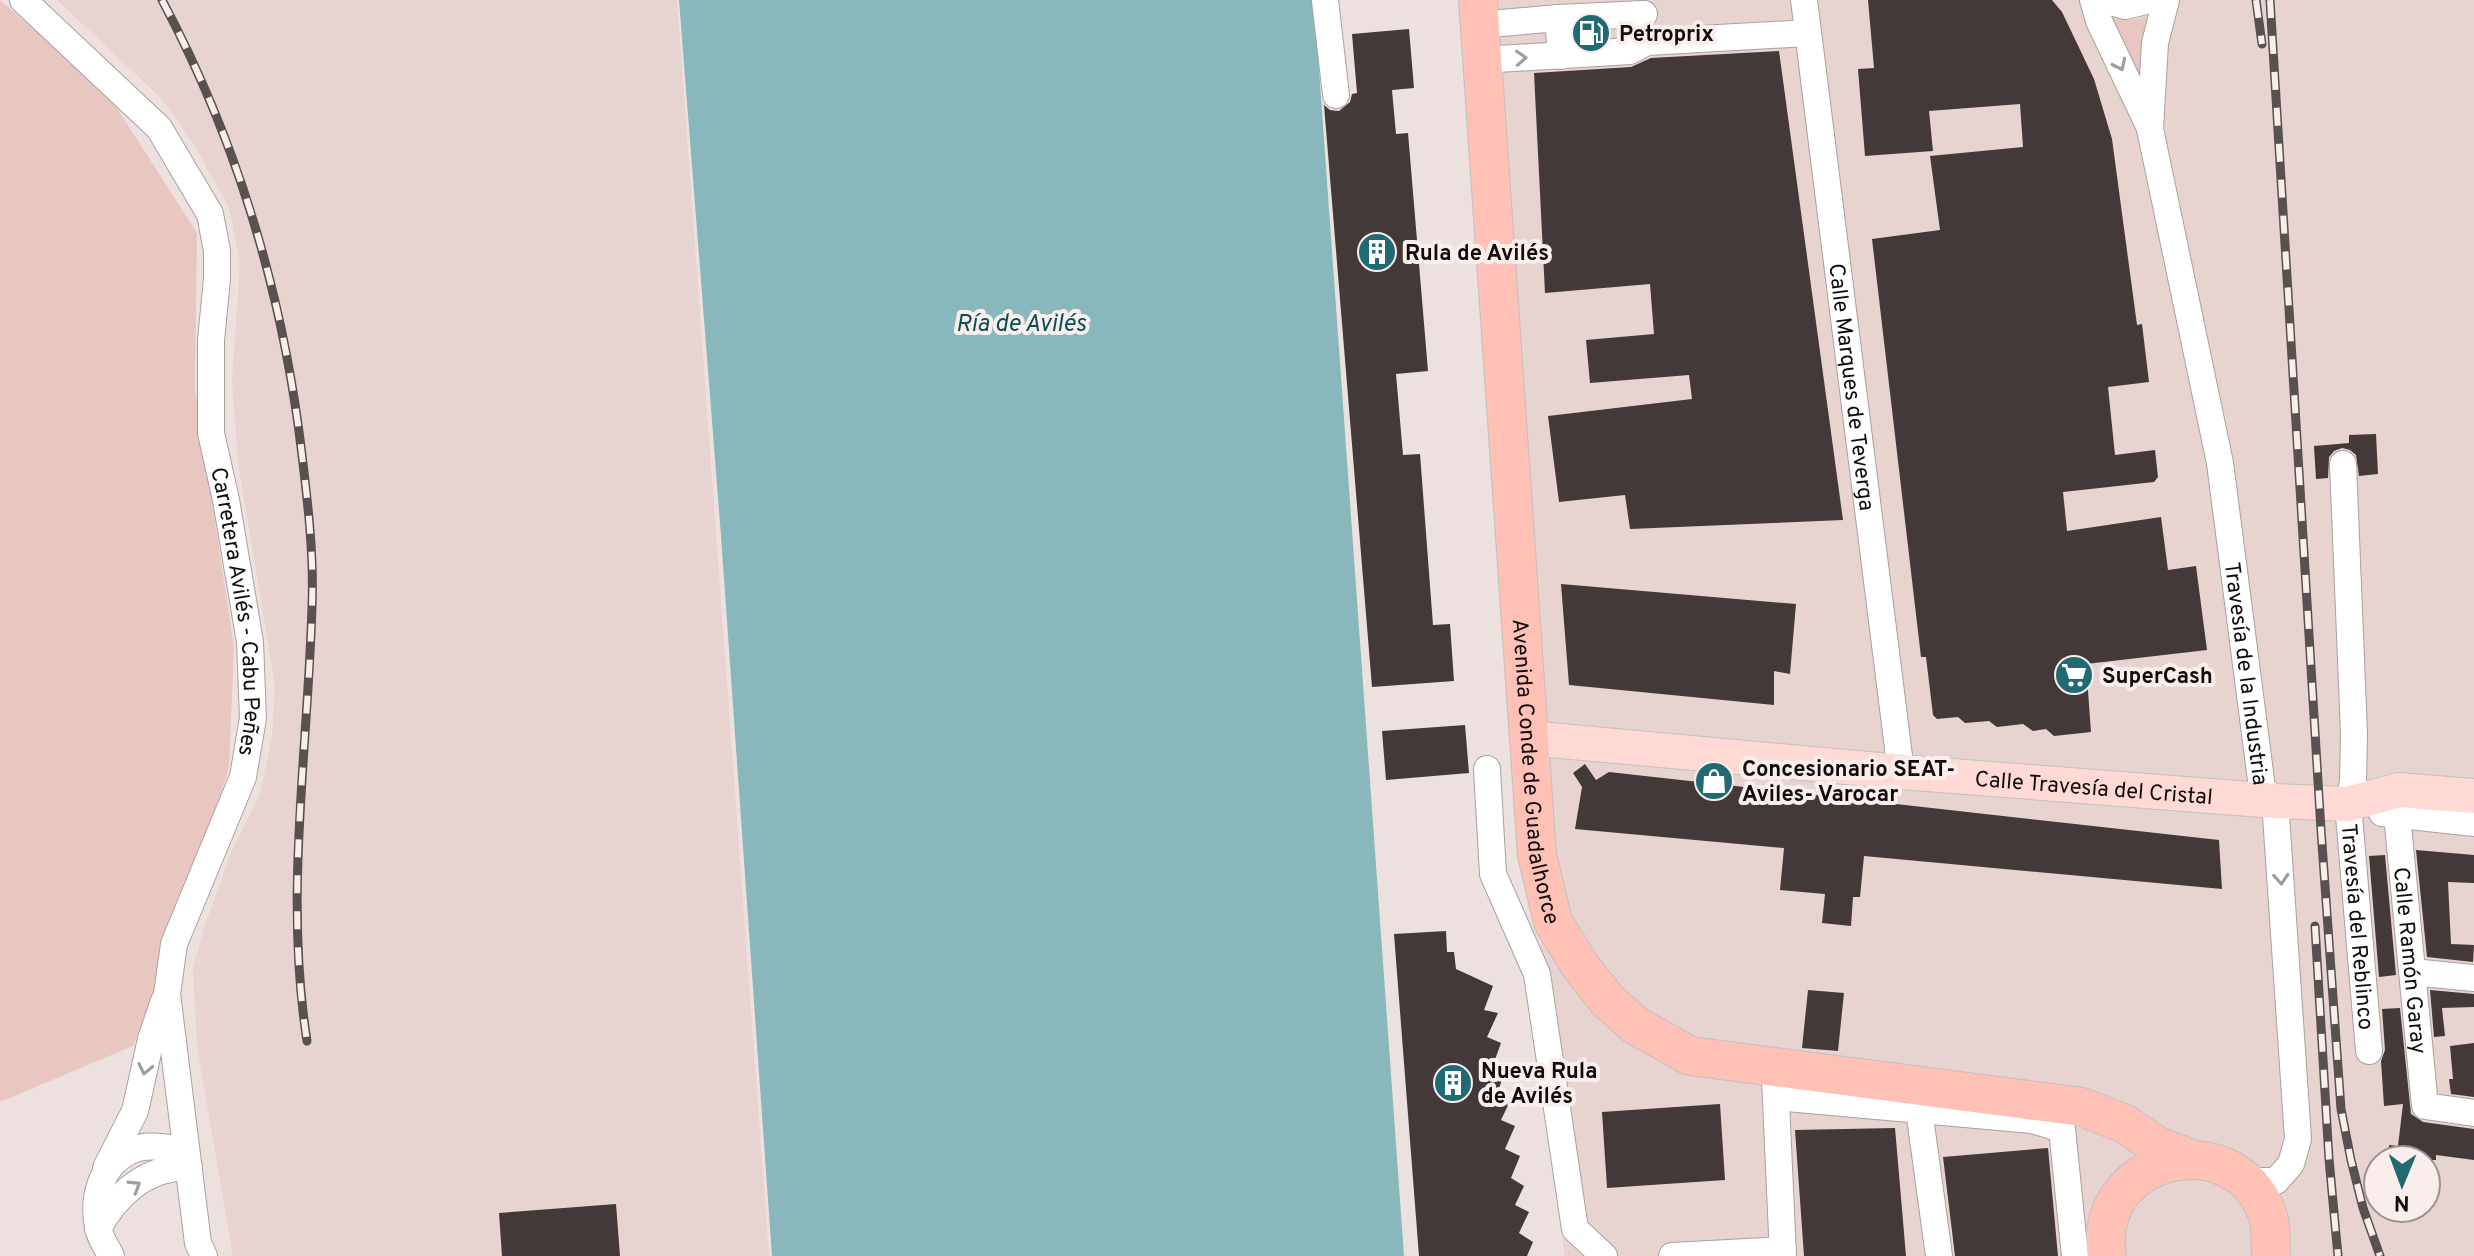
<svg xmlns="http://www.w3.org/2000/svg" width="2474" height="1256" viewBox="0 0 2474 1256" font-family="Overpass,sans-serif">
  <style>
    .built { fill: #e7d3d0; fill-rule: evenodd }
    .green { fill: #e8c7c1 }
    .water { fill: #88b7bc }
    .building { fill: #423938 }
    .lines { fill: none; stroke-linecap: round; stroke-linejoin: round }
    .minor-casing { stroke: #aaa09e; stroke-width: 28 }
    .major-casing { stroke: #c1c0c0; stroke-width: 36 }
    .highway-casing { stroke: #c1c0c0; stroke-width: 40 }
    .minor { stroke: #fff; stroke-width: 26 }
    .major { stroke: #ffd9d3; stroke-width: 34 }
    .highway { stroke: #ffc0b6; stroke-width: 38 }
    .rail-casing { stroke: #575150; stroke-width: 9 }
    .rail { stroke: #f9eeec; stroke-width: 6; stroke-dasharray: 18; stroke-linecap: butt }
    .oneway { stroke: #9f9e9e }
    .labels { text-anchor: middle; stroke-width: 8; stroke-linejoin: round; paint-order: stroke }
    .poi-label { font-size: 22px; font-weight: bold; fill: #100c0c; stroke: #f9eeec; text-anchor: start }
    .street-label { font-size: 22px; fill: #100c0c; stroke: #f9eeec }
    .water-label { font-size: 24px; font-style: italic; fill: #064f55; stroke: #f9eeec }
  </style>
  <rect width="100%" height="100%" fill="#ece1df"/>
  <!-- built -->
  <path class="built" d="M 57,0 L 677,0 L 769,1256 L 233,1256 L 197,1047 L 193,968 L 204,928 L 231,852 L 260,794 L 272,737 L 275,686 L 238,462 L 232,382 L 240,262 L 229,208 L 195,146 L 160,97 Z
    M 1471,0 L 2474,0 L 2474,1256 L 1564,1256 ZM 2378,1160 L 2426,1160 L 2426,1208 L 2378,1208 Z"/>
  <!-- green -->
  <path class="green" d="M 0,0 L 108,94 L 197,233 L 195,389 L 234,647 L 229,767 L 184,919 L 133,1046 L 0,1102 Z
    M 2151,15 L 2141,52 L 2145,92 L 2109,18 L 2134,20 Z"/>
  <!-- water -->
  <path class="water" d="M 679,0 L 1314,0 L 1404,1256 L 772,1256 L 721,536 Z"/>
  <!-- building -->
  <path class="building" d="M 1868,0 L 2052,0 L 2062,12 L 2094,79 L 2112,139 L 2137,325 L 2142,324 L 2149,382 L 2108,387 L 2115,455 L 2155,450 L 2158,477 L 2154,482 L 2063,492 L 2067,531 L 2161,517 L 2168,570 L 2196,566 L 2207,650 L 2086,664 L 2091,732 L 2054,736 L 2046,729 L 2033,731 L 2023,724 L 1997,727 L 1989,721 L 1965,723 L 1958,717 L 1937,719 L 1933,715 L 1926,657 L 1921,657 L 1872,239 L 1940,230 L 1930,156 L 2023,147 L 2020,104 L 1929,111 L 1933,151 L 1865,156 L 1858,69 L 1874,68 Z
    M 1409,29 L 1414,88 L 1392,90 L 1396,134 L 1408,133 L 1428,371 L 1396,374 L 1403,455 L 1420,454 L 1433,625 L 1450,624 L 1454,681 L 1372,687 L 1324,105 L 1330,110 L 1339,111 L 1350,102 L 1352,94 L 1357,93 L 1352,34 Z
    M 1609,32 L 1609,36 L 1576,38 L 1575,33 Z
    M 1779,51 L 1843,520 L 1630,529 L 1625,495 L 1559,502 L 1548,416 L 1692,399 L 1689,375 L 1590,383 L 1586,340 L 1654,334 L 1650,284 L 1545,293 L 1534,73 L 1631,67 L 1651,58 Z
    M 2376,434 L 2378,474 L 2359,476 L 2356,455 L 2350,450 L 2342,448 L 2334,451 L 2329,457 L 2328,478 L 2316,479 L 2314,446 L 2349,443 L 2349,435 Z
    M 1561,584 L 1796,604 L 1790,674 L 1774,671 L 1774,705 L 1569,685 Z
    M 1465,725 L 1469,773 L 1386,780 L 1382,731 Z
    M 1585,764 L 1596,780 L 1609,772 L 2219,840 L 2222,889 L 1864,856 L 1860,897 L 1853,897 L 1851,926 L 1822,923 L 1825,894 L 1780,890 L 1784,848 L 1575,829 L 1582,787 L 1573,773 Z
    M 2416,850 L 2474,855 L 2474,883 L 2448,882 L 2451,944 L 2474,945 L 2473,962 L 2427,957 Z
    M 2385,855 L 2396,975 L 2379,977 L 2369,856 Z
    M 1446,931 L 1447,952 L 1454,952 L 1456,969 L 1493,986 L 1484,1010 L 1498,1013 L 1487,1037 L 1501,1043 L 1493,1065 L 1505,1072 L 1497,1094 L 1511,1099 L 1501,1120 L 1515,1126 L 1505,1149 L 1520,1156 L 1511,1178 L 1524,1186 L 1515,1205 L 1529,1212 L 1519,1233 L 1533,1242 L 1527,1256 L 1419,1256 L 1394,934 Z
    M 1808,990 L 1844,993 L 1838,1051 L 1802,1048 Z
    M 2430,990 L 2474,994 L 2474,1007 L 2442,1008 L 2445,1036 L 2434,1037 Z
    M 2400,1008 L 2411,1114 L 2423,1122 L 2474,1129 L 2474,1160 L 2436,1155 L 2436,1160 L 2389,1160 L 2389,1145 L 2398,1146 L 2403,1104 L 2384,1106 L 2381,1061 L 2385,1050 L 2382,1009 Z
    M 2474,1043 L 2474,1097 L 2451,1094 L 2449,1079 L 2453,1079 L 2450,1046 Z
    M 1720,1104 L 1725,1180 L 1607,1188 L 1602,1112 Z
    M 1895,1128 L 1906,1256 L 1804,1256 L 1795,1130 Z
    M 2048,1148 L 2058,1256 L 1955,1256 L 1943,1157 Z
    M 616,1204 L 620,1256 L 502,1256 L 499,1213 Z"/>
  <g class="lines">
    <defs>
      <g id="minor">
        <path id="s1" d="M 23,0 L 159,128 L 210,214 L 217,251 L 217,279 L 211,340 L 211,433 L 226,500 L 250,642 L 253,718 L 243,777 L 174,944 L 167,994 L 198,1243 L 204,1256"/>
        <path d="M 1325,0 L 1336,95"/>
        <path id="s2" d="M 1804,0 L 1901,772"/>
        <path d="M 2093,0 L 2099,21 L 2149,126"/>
        <path d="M 2103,0 L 2125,6 L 2150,0"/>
        <path id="s3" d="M 2166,0 L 2155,43 L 2150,129 L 2220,463 L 2262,788 L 2275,801 L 2298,1139 L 2291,1164 L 2276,1181 L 2246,1181"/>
        <path d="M 1558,18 L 1644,14"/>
        <path d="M 1479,25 L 1558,18 L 1561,56"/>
        <path d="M 1482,60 L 1630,51 L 1647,42 L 1808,33"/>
        <path id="s4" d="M 2343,464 L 2354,733 L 2353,782 L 2348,804 L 2369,1051"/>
        <path d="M 1487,769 L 1493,874 L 1537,974 L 1575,1229 L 1604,1256"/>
        <path d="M 2382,813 L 2474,823"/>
        <path id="s5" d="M 2397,815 L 2425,1106 L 2474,1113"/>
        <path d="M 2412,972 L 2474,978"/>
        <path d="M 1775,1079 L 1783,1256"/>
        <path d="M 1776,1097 L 2032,1120 L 2062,1129 L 2075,1256"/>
        <path d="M 1919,1110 L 1939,1256"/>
        <path d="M 106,1168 L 135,1111 L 151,1039 L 164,1001"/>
        <path d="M 98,1229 C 116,1194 147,1167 189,1167"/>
        <path d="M 111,1256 C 107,1247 99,1237 98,1227 C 92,1197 101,1165 130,1151 C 146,1143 169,1148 186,1150"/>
        <path d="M 1672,1256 L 1783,1250"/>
      </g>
      <g id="major">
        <path id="s6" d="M 1528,738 L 1901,772 L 2275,801 L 2348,804 L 2399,790 L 2474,796"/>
      </g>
      <g id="highway">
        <path id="s7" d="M 1478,0 L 1537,855 L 1553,922 L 1581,967 L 1607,1000 L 1635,1025 L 1690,1056 L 2082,1107 L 2125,1124 L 2157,1146 L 2195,1160"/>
        <path d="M 2107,1256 C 2091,1158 2232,1121 2267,1213 C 2272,1226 2270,1243 2271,1256"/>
      </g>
    </defs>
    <!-- minor casing -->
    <use href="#minor" class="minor-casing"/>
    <!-- major casing -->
    <use href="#major" class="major-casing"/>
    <!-- highway casing -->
    <use href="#highway" class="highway-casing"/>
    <!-- minor -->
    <use href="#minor" class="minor"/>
    <!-- major -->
    <use href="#major" class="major"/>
    <!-- highway -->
    <use href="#highway" class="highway"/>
    <defs>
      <path id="rail" d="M 162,0 C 238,143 283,294 302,455 C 308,505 314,555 312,606 C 308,751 284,896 307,1041
        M 2256,0 L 2262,44
        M 2270,0 L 2321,830 L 2341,1109 L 2351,1160 L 2363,1208 L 2380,1256
        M 2315,926 L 2329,1159 L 2338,1256"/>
    </defs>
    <!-- rail casing -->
    <use href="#rail" class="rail-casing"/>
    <!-- rail -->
    <use href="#rail" class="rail"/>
  </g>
  <!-- one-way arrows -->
  <defs><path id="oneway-chevron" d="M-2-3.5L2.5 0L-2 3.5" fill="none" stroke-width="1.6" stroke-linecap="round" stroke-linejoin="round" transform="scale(2)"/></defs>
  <g class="oneway">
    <use href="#oneway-chevron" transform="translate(1521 58) rotate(-3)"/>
    <use href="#oneway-chevron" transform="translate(2120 65) rotate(64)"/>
    <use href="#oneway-chevron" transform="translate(2281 879) rotate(86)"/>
    <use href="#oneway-chevron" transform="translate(145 1069) rotate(102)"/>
    <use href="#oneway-chevron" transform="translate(135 1186) rotate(-31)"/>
  </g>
  <!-- icons -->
  <defs>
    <symbol id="fuel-disc" viewBox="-11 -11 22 22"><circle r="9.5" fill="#206b73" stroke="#f9eeec"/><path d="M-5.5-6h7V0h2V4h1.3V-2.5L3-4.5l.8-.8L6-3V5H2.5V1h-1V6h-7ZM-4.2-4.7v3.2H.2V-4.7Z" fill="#fff"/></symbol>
    <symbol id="building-disc" viewBox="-11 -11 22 22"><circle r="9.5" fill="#206b73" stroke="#f9eeec"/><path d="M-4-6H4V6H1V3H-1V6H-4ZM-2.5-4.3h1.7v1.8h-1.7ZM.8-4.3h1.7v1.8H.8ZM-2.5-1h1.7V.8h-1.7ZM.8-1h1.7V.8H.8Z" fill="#fff"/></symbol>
    <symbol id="supermarket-disc" viewBox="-11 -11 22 22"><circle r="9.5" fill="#206b73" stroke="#f9eeec"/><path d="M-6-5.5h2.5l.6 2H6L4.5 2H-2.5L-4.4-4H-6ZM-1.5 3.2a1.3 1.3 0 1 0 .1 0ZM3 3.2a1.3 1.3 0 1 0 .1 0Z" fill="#fff"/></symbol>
    <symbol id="shop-disc" viewBox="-11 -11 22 22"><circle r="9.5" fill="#206b73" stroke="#f9eeec"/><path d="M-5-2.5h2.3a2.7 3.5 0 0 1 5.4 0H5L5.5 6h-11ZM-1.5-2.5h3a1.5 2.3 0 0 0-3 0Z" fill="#fff"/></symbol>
  </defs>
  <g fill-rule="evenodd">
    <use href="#fuel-disc" x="1569" y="11" width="44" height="44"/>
    <use href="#building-disc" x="1355" y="230" width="44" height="44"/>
    <use href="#supermarket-disc" x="2052" y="653" width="44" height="44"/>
    <use href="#shop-disc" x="1692" y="759" width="44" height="44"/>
    <use href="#building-disc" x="1431" y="1061" width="44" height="44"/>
  </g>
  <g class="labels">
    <!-- poi labels -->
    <g class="poi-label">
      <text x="1619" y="41">Petroprix</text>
      <text x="1405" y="260">Rula de Avilés</text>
      <text x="2102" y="683">SuperCash</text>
      <text x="1742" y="776">Concesionario SEAT-<tspan x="1742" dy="25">Aviles- Varocar</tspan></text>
      <text x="1481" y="1078">Nueva Rula<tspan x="1481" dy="25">de Avilés</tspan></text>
    </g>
    <!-- street labels -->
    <g class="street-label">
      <text dy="8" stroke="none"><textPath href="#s2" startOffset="390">Calle Marques de Teverga</textPath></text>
      <text dy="8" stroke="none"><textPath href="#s1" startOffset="688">Carretera Avilés - Cabu Peñes</textPath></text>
      <text dy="8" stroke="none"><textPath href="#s3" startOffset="684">Travesía de la Industria</textPath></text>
      <text dy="8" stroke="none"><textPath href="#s7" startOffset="774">Avenida Conde de Guadalhorce</textPath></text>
      <text dy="8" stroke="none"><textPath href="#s6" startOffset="568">Calle Travesía del Cristal</textPath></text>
      <text dy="8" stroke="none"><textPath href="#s4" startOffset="464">Travesía del Reblinco</textPath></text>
      <text dy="8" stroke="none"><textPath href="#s5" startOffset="146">Calle Ramón Garay</textPath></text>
    </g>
    <!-- water labels -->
    <g class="water-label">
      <text x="1021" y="331">Ría de Avilés</text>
    </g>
  </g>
  <!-- north arrow -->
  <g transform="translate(2402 1184) rotate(181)"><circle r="38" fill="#f9eeec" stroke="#9c9492" stroke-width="2"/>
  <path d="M0-6L14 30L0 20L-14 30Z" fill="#206b73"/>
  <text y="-12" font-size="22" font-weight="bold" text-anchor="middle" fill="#100c0c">N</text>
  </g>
</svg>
